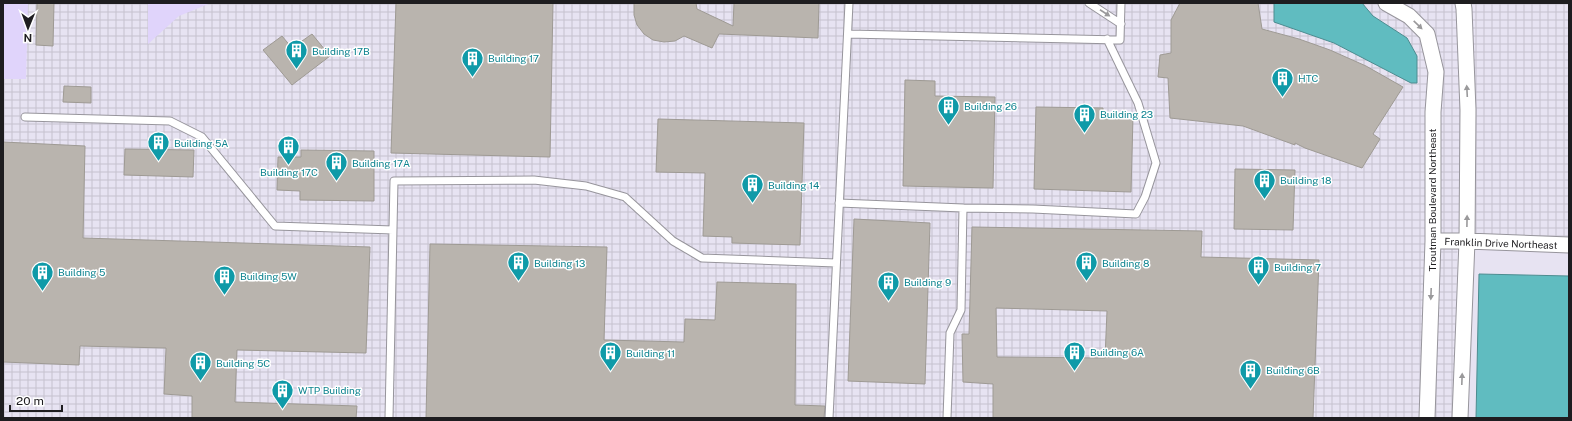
<svg xmlns="http://www.w3.org/2000/svg" width="1572" height="421" viewBox="0 0 1572 421" font-family="'Public Sans',sans-serif">
  <style>
    .built { fill: #e7e3f2 }
    .industrial { fill: url(#industrial-grid) }
    .grass { fill: #e0d4fb }
    .water { fill: #60bcc0; stroke: #4c8c90 }
    .building { fill: #b9b4ae; stroke: #9e9a94; fill-rule: evenodd }
    .lines { fill: none; stroke-linecap: round; stroke-linejoin: round }
    .lane-casing { stroke: #97959c; stroke-width: 9 }
    .street-casing { stroke: #97959c; stroke-width: 17 }
    .lane { stroke: #fff; stroke-width: 7 }
    .street { stroke: #fff; stroke-width: 15 }
    .oneway { fill: #9a999b }
    .labels { text-anchor: middle; stroke-width: 3; stroke-linejoin: round; paint-order: stroke }
    .culture-label { font-size: 10px; fill: #0d838f; stroke: #fff; text-anchor: start }
    .street-label { font-size: 10px; fill: #1e1d20; stroke: #fff }
  </style>
  <defs>
    <pattern id="industrial-grid" width="8" height="8" patternUnits="userSpaceOnUse"><rect width="8" height="8" fill="#e7e3f2"/><path d="M0 4h8M4 0v8" fill="none" stroke="#c6c2cf"/></pattern>
  </defs>
  <rect width="100%" height="100%" fill="#f4f1f9"/>
  <!-- built -->
  <path class="built" d="M 1458,239 L 1569,244 L 1569,276 L 1479,274 L 1476,418 L 1453,418 Z"/>
  <!-- industrial -->
  <path class="industrial" d="M 3,3 L 1569,3 L 1569,244 L 1458,239 L 1453,418 L 3,418 Z"/>
  <!-- grass -->
  <path class="grass" d="M 3,3 L 28,3 L 26,79 L 3,79 Z
    M 148,3 L 211,3 L 179,16 L 148,44 Z"/>
  <!-- water -->
  <path class="water" d="M 1274,3 L 1362,3 L 1373,16 L 1407,38 L 1417,56 L 1417,83 L 1411,83 L 1334,43 L 1274,22 Z
    M 1479,274 L 1569,276 L 1569,418 L 1476,418 Z"/>
  <!-- building -->
  <path class="building" d="M 37,3 L 54,3 L 53,46 L 36,45 Z
    M 396,3 L 553,3 L 550,157 L 391,153 Z
    M 634,3 L 696,3 L 697,9 L 733,26 L 734,3 L 819,3 L 818,38 L 719,34 L 712,48 L 684,36 L 675,41 L 664,42 L 653,40 L 644,34 L 637,25 L 634,15 Z
    M 1180,3 L 1258,3 L 1262,29 L 1299,39 L 1330,50 L 1366,66 L 1403,87 L 1373,134 L 1380,139 L 1362,168 L 1305,148 L 1295,143 L 1295,145 L 1243,126 L 1170,118 L 1168,78 L 1158,77 L 1160,55 L 1171,53 L 1171,20 Z
    M 312,34 L 330,56 L 292,85 L 263,50 L 282,36 L 292,48 Z
    M 905,80 L 935,81 L 935,96 L 995,97 L 993,188 L 903,186 Z
    M 64,86 L 91,87 L 91,103 L 63,102 Z
    M 1036,107 L 1103,108 L 1103,115 L 1133,116 L 1131,192 L 1034,189 Z
    M 658,119 L 804,123 L 800,245 L 732,243 L 732,237 L 703,236 L 705,173 L 656,172 Z
    M 3,142 L 85,146 L 83,238 L 370,247 L 366,353 L 237,350 L 235,402 L 357,406 L 356,418 L 192,418 L 192,396 L 164,394 L 166,348 L 80,346 L 79,365 L 3,362 Z
    M 125,149 L 194,150 L 193,177 L 124,175 Z
    M 301,150 L 374,151 L 374,201 L 300,200 L 300,191 L 277,190 L 278,157 L 301,157 Z
    M 1235,169 L 1295,170 L 1293,230 L 1234,229 Z
    M 854,219 L 930,223 L 925,384 L 848,381 Z
    M 972,227 L 1202,231 L 1201,257 L 1319,260 L 1313,418 L 993,418 L 993,384 L 963,382 L 962,334 L 969,334 ZM 996,308 L 1107,311 L 1105,358 L 997,357 Z
    M 430,244 L 607,247 L 604,340 L 684,342 L 685,319 L 715,320 L 717,282 L 796,284 L 795,405 L 825,406 L 824,418 L 426,418 Z"/>
  <g class="lines">
    <defs>
      <path id="lane" d="M 1089,3 L 1121,24
        M 848,34 L 1120,40 L 1121,3
        M 25,117 L 170,121 L 202,137 L 275,226 L 393,230
        M 839,203 L 963,208
        M 389,418 L 394,181 L 534,180 L 586,186 L 625,197 L 673,241 L 702,258 L 836,263
        M 829,418 L 849,3
        M 947,418 L 950,333 L 961,310 L 963,208 L 1033,209 L 1136,214 L 1145,197 L 1156,163 L 1138,103 L 1107,39"/>
      <path id="street" d="M 1386,3 L 1409,16 L 1427,34 L 1436,72 L 1433,112 L 1433,241 L 1427,418
        M 1433,241 L 1467,241 L 1569,245
        M 1460,418 L 1467,241 L 1468,110 L 1464,9 L 1463,3"/>
    </defs>
    <!-- lane casing -->
    <use href="#lane" class="lane-casing"/>
    <!-- street casing -->
    <use href="#street" class="street-casing"/>
    <!-- lane -->
    <use href="#lane" class="lane"/>
    <!-- street -->
    <use href="#street" class="street"/>
  </g>
  <!-- one-way arrows -->
  <defs><path id="oneway-solid" d="M-6-.8H1V-3.2L6.5 0L1 3.2V.8H-6Z"/></defs>
  <g class="oneway">
    <use href="#oneway-solid" transform="translate(1105 13) rotate(33)"/>
    <use href="#oneway-solid" transform="translate(1418 25) rotate(44)"/>
    <use href="#oneway-solid" transform="translate(1467 91) rotate(-93)"/>
    <use href="#oneway-solid" transform="translate(1467 221) rotate(-89)"/>
    <use href="#oneway-solid" transform="translate(1431 294) rotate(92)"/>
    <use href="#oneway-solid" transform="translate(1462 379) rotate(-88)"/>
  </g>
  <!-- icons -->
  <defs>
    <symbol id="building-pin" viewBox="-11 -11 22 30"><path d="M0 17L-7.5 6A9.5 9.5 0 1 1 7.5 6Z" fill="#0f9aa8" stroke="#fff"/><path d="M-4-6H4V6H1V3H-1V6H-4ZM-2.5-4.3h1.7v1.8h-1.7ZM.8-4.3h1.7v1.8H.8ZM-2.5-1h1.7V.8h-1.7ZM.8-1h1.7V.8H.8Z" fill="#fff"/></symbol>
  </defs>
  <g fill-rule="evenodd">
    <use href="#building-pin" x="284" y="38" width="25" height="34"/>
    <use href="#building-pin" x="460" y="46" width="25" height="34"/>
    <use href="#building-pin" x="1270" y="66" width="25" height="34"/>
    <use href="#building-pin" x="936" y="94" width="25" height="34"/>
    <use href="#building-pin" x="1072" y="102" width="25" height="34"/>
    <use href="#building-pin" x="146" y="130" width="25" height="34"/>
    <use href="#building-pin" x="276" y="134" width="25" height="34"/>
    <use href="#building-pin" x="324" y="150" width="25" height="34"/>
    <use href="#building-pin" x="1252" y="168" width="25" height="34"/>
    <use href="#building-pin" x="740" y="172" width="25" height="34"/>
    <use href="#building-pin" x="506" y="250" width="25" height="34"/>
    <use href="#building-pin" x="1074" y="250" width="25" height="34"/>
    <use href="#building-pin" x="1246" y="254" width="25" height="34"/>
    <use href="#building-pin" x="30" y="260" width="25" height="34"/>
    <use href="#building-pin" x="212" y="264" width="25" height="34"/>
    <use href="#building-pin" x="876" y="270" width="25" height="34"/>
    <use href="#building-pin" x="1062" y="340" width="25" height="34"/>
    <use href="#building-pin" x="598" y="340" width="25" height="34"/>
    <use href="#building-pin" x="188" y="350" width="25" height="34"/>
    <use href="#building-pin" x="1238" y="358" width="25" height="34"/>
    <use href="#building-pin" x="270" y="378" width="25" height="34"/>
  </g>
  <g class="labels">
    <!-- culture labels -->
    <g class="culture-label">
      <text x="312" y="55">Building 17B</text>
      <text x="488" y="62">Building 17</text>
      <text x="1298" y="82">HTC</text>
      <text x="964" y="110">Building 26</text>
      <text x="1100" y="118">Building 23</text>
      <text x="174" y="147">Building 5A</text>
      <text x="352" y="167">Building 17A</text>
      <text x="289" y="176" text-anchor="middle">Building 17C</text>
      <text x="1280" y="184">Building 18</text>
      <text x="768" y="189">Building 14</text>
      <text x="534" y="267">Building 13</text>
      <text x="1102" y="267">Building 8</text>
      <text x="1274" y="271">Building 7</text>
      <text x="58" y="276">Building 5</text>
      <text x="240" y="280">Building 5W</text>
      <text x="904" y="286">Building 9</text>
      <text x="1090" y="356">Building 6A</text>
      <text x="626" y="357">Building 11</text>
      <text x="216" y="367">Building 5C</text>
      <text x="1266" y="374">Building 6B</text>
      <text x="298" y="394">WTP Building</text>
    </g>
    <!-- street labels -->
    <g class="street-label">
      <text transform="translate(1432 200) rotate(-90)" y="4">Troutman Boulevard Northeast</text>
      <text transform="translate(1501 243) rotate(2)" y="4">Franklin Drive Northeast</text>
    </g>
  </g>
  <!-- border -->
  <rect width="1572" height="421" fill="none" stroke="#1e1d20" stroke-width="8"/>
  <!-- north arrow -->
  <g transform="translate(28 28) rotate(181)" stroke="#ffffff" stroke-width="3" paint-order="stroke">
  <path d="M0-3L7 15L0 10L-7 15Z" fill="#1e1d20"/>
  <text y="-6" font-size="11" font-weight="bold" text-anchor="middle" fill="#1e1d20">N</text>
  </g>
  <!-- scale -->
  <path d="M10 405v6h52v-6" fill="none" stroke="#1e1d20" stroke-width="2"/>
  <text x="16" y="405" font-size="12" fill="#1e1d20" stroke="#ffffff" stroke-width="3" paint-order="stroke">20 m</text>
</svg>
